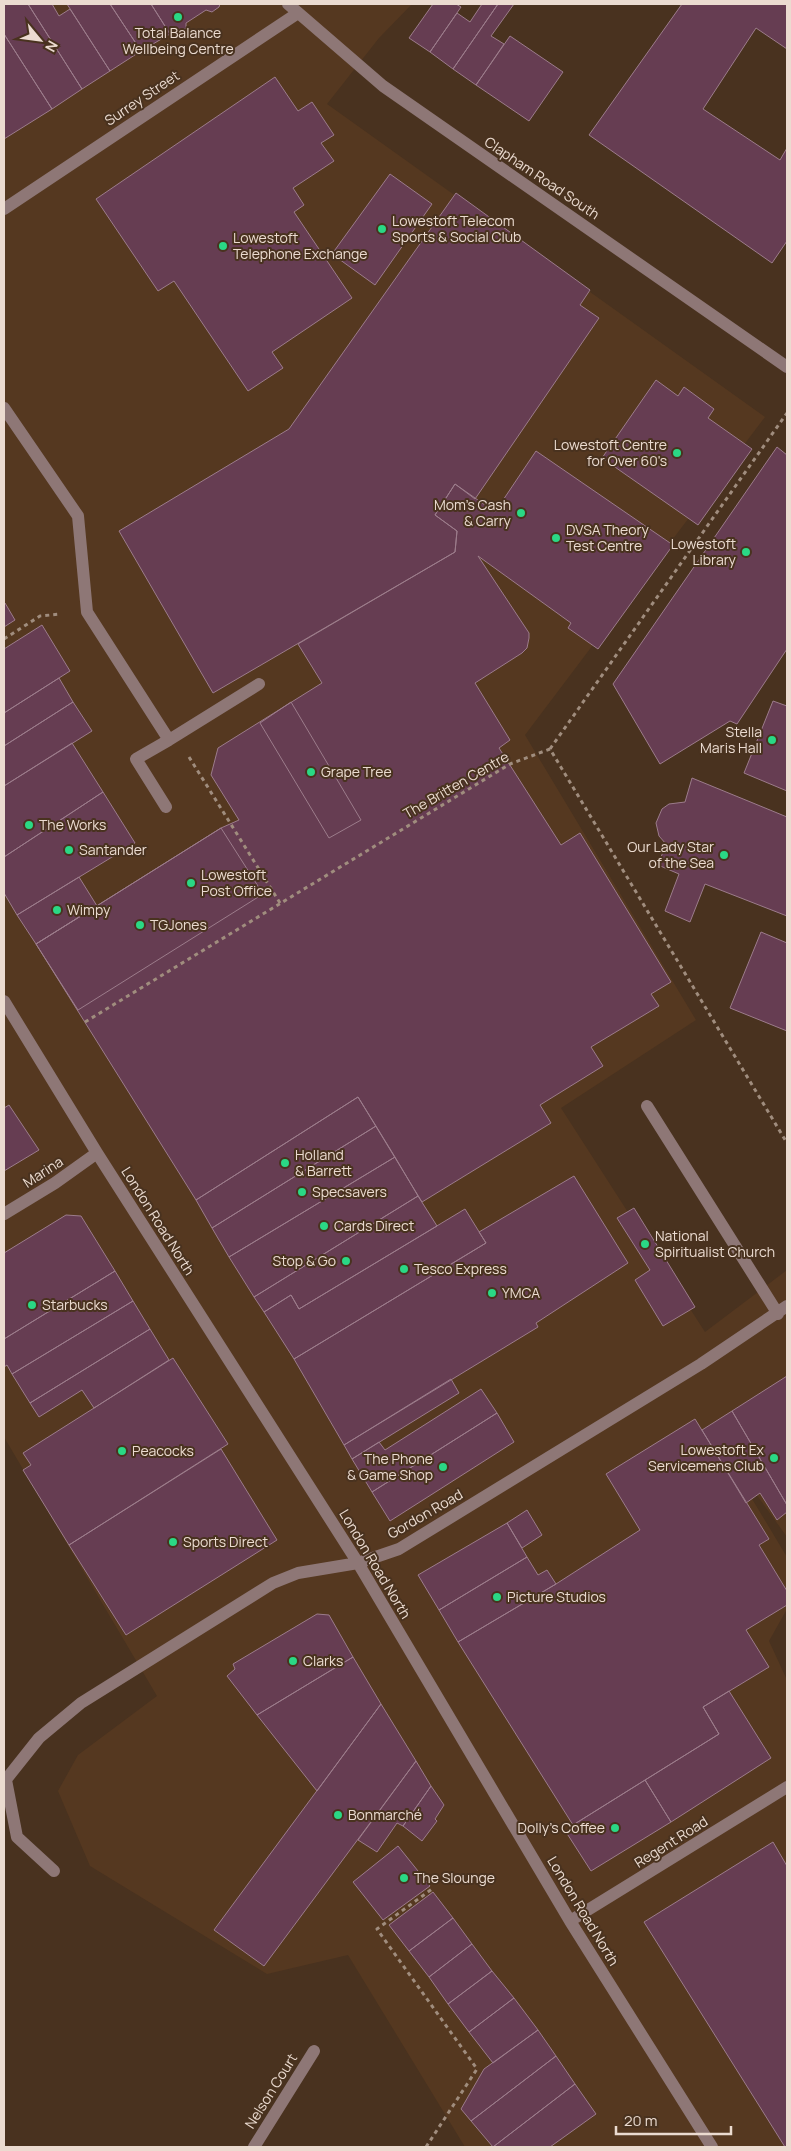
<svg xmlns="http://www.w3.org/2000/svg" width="791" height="2151" viewBox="0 0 791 2151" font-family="Manrope,sans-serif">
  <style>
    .built { fill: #553820 }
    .building { fill: #663d52; stroke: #9c7c8b }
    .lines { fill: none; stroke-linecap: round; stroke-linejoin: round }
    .path { stroke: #a08d7e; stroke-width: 3; stroke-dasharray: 4 4; stroke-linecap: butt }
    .minor { stroke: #8e7776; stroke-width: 12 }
    .poi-dot { fill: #2ad885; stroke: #49321f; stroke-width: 2 }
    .labels { text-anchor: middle; stroke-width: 4; stroke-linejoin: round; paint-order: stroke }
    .poi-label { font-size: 14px; fill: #ebdbd0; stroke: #49321f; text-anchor: start }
    .street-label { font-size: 14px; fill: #ebdbd0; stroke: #49321f }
  </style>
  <rect width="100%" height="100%" fill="#49321f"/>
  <!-- built -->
  <path class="built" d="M 4,4 L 412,4 L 379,38 L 327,104 L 765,417 L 525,735 L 696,1020 L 561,1108 L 705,1332 L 787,1270 L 787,1537 L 713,1434 L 787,1557 L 787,1609 L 769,1641 L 787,1680 L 787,2147 L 465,2147 L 348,1955 L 267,1974 L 90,1866 L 58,1791 L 78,1755 L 157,1696 L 4,1437 Z"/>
  <!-- building -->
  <path class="building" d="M 4,4 L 28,4 L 82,89 L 52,109 L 4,34 Z
    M 28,4 L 52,4 L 59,16 L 70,9 L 110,71 L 82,89 Z
    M 67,4 L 110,4 L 141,51 L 110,71 Z
    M 110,4 L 151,4 L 170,34 L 141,51 Z
    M 151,4 L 220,4 L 219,7 L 212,12 L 206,10 L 186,23 L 186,28 L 179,33 L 174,31 L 170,34 Z
    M 433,4 L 456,4 L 461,7 L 430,52 L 409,38 Z
    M 482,4 L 498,4 L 453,69 L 430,52 L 457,13 L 470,22 Z
    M 498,4 L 514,4 L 491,36 L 504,44 L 476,85 L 453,69 Z
    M 682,4 L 787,4 L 787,49 L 756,28 L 703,109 L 780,160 L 787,148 L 787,241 L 772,263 L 589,135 Z
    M 4,34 L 52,109 L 4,139 Z
    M 510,36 L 563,72 L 529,121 L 476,85 Z
    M 275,77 L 298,111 L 312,102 L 334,135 L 321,143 L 334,161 L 293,188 L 304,205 L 294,212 L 352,298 L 272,352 L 283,368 L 248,391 L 174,281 L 158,291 L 96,199 Z
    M 390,174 L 432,204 L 375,285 L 332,254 Z
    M 456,193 L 590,290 L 580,305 L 599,318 L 475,499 L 455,484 L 435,515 L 457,531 L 455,552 L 213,693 L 119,531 L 289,429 Z
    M 656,380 L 678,396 L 684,387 L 714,409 L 708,418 L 752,449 L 698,525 L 602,458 Z
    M 777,447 L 787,455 L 787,649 L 737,724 L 730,721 L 660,764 L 613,684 Z
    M 536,451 L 673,545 L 598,649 L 568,628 L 571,623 L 478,556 L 529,633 L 529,638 L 527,648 L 522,653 L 475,683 L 510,740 L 499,748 L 561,845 L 580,833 L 671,982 L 651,994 L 659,1006 L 591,1047 L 603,1066 L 540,1105 L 551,1123 L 422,1202 L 358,1097 L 196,1200 L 36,944 L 221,828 L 239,820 L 211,775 L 218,748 L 322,683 L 298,644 L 455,552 L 457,531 L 435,515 L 455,484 L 495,512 Z
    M 5,603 L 15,620 L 4,627 L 4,604 Z
    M 42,625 L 70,671 L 4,713 L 4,649 Z
    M 59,678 L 73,702 L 4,746 L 4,713 Z
    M 773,701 L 787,706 L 787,791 L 744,773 Z
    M 73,702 L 92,731 L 4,786 L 4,746 Z
    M 291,702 L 361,820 L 329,838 L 260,723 Z
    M 72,743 L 103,792 L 4,857 L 4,786 Z
    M 692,778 L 787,817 L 787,916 L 705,884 L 690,922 L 665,911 L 679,874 L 658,865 L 666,844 L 659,836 L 656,823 L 662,809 L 669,804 L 685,802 Z
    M 103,792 L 135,843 L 17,915 L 4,893 L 4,857 Z
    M 221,828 L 263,894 L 78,1010 L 36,944 Z
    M 79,877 L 97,906 L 36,944 L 17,915 Z
    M 761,932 L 787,943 L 787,1031 L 730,1008 Z
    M 358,1097 L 376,1126 L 212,1228 L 196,1200 Z
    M 9,1105 L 39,1150 L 4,1171 L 4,1108 Z
    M 376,1126 L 395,1157 L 229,1257 L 212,1228 Z
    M 395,1157 L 418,1196 L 254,1297 L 229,1257 Z
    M 574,1176 L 628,1263 L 536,1323 L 538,1327 L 344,1445 L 294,1359 L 486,1243 L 479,1232 Z
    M 418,1196 L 437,1226 L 299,1309 L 291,1295 L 264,1312 L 254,1297 Z
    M 634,1208 L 695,1307 L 663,1326 L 635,1280 L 650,1270 L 617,1218 Z
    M 465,1209 L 486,1243 L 294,1359 L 264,1312 L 291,1295 L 299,1309 Z
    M 66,1215 L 81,1216 L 115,1271 L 4,1339 L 4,1253 Z
    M 115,1271 L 133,1301 L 12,1374 L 7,1365 L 4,1367 L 4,1339 Z
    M 133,1301 L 150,1329 L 30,1403 L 12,1374 Z
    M 150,1329 L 169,1360 L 94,1408 L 82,1390 L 39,1417 L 30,1403 Z
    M 173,1358 L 228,1444 L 69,1545 L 23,1470 L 31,1465 L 23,1453 Z
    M 787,1376 L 787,1505 L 732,1411 Z
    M 451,1379 L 459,1393 L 352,1459 L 344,1445 Z
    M 481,1389 L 497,1413 L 372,1492 L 352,1459 L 379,1442 L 385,1450 Z
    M 732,1411 L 787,1505 L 787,1512 L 777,1520 L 760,1493 L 746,1503 L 702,1430 Z
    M 497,1413 L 514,1442 L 390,1521 L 372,1492 Z
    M 695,1419 L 769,1539 L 759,1545 L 787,1591 L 787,1605 L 746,1630 L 769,1667 L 703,1707 L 719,1734 L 573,1825 L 458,1642 L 556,1584 L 640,1530 L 606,1474 Z
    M 221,1449 L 277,1540 L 126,1635 L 69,1545 Z
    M 527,1510 L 542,1535 L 522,1548 L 507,1523 Z
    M 507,1523 L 527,1557 L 439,1610 L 418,1575 Z
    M 527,1557 L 538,1575 L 547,1570 L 556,1584 L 458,1642 L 439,1610 Z
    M 317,1614 L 329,1615 L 353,1657 L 257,1715 L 227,1676 L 235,1669 L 233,1664 Z
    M 353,1657 L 381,1704 L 317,1791 L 257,1715 Z
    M 729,1691 L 771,1758 L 671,1822 L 645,1780 L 719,1734 L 703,1707 Z
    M 381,1704 L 416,1761 L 264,1966 L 214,1930 Z
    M 416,1761 L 431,1786 L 403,1826 L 397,1823 L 377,1852 L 358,1840 Z
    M 645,1780 L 671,1822 L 591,1871 L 566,1832 L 573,1825 Z
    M 431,1786 L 444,1805 L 435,1819 L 437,1821 L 422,1841 L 403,1826 Z
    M 773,1842 L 787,1866 L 787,2147 L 785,2147 L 644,1922 Z
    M 398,1846 L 430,1886 L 383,1920 L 353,1882 Z
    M 433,1892 L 453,1918 L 409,1951 L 389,1925 Z
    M 453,1918 L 472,1944 L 429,1977 L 409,1951 Z
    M 472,1944 L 492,1971 L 448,2004 L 429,1977 Z
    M 492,1971 L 514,1998 L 469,2032 L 448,2004 Z
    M 514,1998 L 538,2030 L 493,2063 L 469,2032 Z
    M 538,2030 L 556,2056 L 471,2121 L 461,2109 L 484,2069 Z
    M 556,2056 L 575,2084 L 493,2147 L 471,2121 Z
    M 575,2084 L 596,2114 L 550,2147 L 493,2147 Z"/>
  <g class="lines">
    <!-- path -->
    <path class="path" d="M 4,639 L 40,616 L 61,614
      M 550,749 L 787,413
      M 189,757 L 280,903
      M 85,1022 L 510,764 L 550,749 L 787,1143
      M 426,2147 L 477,2069 L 377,1929 L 432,1889"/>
    <!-- minor -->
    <path class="minor" d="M 288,4 L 383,86 L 787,367
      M 4,209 L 298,13
      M 4,408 L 78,516 L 87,612 L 169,740 L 259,684
      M 166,807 L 136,759 L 169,740
      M 4,1001 L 97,1153 L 358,1563 L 570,1921 L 712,2147
      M 647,1106 L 778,1314
      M 4,1214 L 55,1183 L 97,1153
      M 6,1780 L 17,1837 L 54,1871
      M 4,1782 L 39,1738 L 81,1703 L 273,1583 L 298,1573 L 358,1563 L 399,1549 L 701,1364 L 787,1306
      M 570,1921 L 787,1787
      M 254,2147 L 314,2051"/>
  </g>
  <!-- markers -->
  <g class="poi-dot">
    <circle cx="178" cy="17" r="5"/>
    <circle cx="382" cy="229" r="5"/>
    <circle cx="223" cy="246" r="5"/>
    <circle cx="677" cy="453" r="5"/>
    <circle cx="521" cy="513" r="5"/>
    <circle cx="556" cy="538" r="5"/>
    <circle cx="746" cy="552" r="5"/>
    <circle cx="772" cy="740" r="5"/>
    <circle cx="311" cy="772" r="5"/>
    <circle cx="29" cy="825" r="5"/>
    <circle cx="69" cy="850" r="5"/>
    <circle cx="724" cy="855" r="5"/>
    <circle cx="191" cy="883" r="5"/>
    <circle cx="57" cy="910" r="5"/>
    <circle cx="140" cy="925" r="5"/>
    <circle cx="285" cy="1163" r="5"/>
    <circle cx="302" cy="1192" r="5"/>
    <circle cx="324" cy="1226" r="5"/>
    <circle cx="645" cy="1244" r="5"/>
    <circle cx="346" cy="1261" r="5"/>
    <circle cx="404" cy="1269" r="5"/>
    <circle cx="492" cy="1293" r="5"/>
    <circle cx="32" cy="1305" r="5"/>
    <circle cx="122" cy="1451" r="5"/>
    <circle cx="774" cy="1458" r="5"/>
    <circle cx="443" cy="1467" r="5"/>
    <circle cx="173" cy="1542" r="5"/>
    <circle cx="497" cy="1597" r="5"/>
    <circle cx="293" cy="1661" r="5"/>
    <circle cx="338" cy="1815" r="5"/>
    <circle cx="615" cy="1828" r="5"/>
    <circle cx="404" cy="1878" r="5"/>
  </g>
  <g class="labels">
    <!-- poi labels -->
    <g class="poi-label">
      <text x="178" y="38" text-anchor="middle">Total Balance<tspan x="178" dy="16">Wellbeing Centre</tspan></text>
      <text x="392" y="226">Lowestoft Telecom<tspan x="392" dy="16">Sports &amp; Social Club</tspan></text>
      <text x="233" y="243">Lowestoft<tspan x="233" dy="16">Telephone Exchange</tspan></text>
      <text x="667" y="450" text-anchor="end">Lowestoft Centre<tspan x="667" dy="16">for Over 60's</tspan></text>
      <text x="511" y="510" text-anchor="end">Mom’s Cash<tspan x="511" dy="16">&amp; Carry</tspan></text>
      <text x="566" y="535">DVSA Theory<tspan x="566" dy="16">Test Centre</tspan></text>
      <text x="736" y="549" text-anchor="end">Lowestoft<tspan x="736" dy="16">Library</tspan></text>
      <text x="762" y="737" text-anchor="end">Stella<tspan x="762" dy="16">Maris Hall</tspan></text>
      <text x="321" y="777">Grape Tree</text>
      <text x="39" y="830">The Works</text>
      <text x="714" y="852" text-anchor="end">Our Lady Star<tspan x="714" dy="16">of the Sea</tspan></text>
      <text x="79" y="855">Santander</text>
      <text x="201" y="880">Lowestoft<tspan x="201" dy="16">Post Office</tspan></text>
      <text x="67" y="915">Wimpy</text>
      <text x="150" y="930">TGJones</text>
      <text x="295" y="1160">Holland<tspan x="295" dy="16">&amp; Barrett</tspan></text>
      <text x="312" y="1197">Specsavers</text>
      <text x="334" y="1231">Cards Direct</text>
      <text x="655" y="1241">National<tspan x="655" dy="16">Spiritualist Church</tspan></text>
      <text x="336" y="1266" text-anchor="end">Stop &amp; Go</text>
      <text x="414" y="1274">Tesco Express</text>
      <text x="502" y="1298">YMCA</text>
      <text x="42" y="1310">Starbucks</text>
      <text x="764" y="1455" text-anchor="end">Lowestoft Ex<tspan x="764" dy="16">Servicemens Club</tspan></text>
      <text x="132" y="1456">Peacocks</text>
      <text x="433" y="1464" text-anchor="end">The Phone<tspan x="433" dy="16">&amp; Game Shop</tspan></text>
      <text x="183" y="1547">Sports Direct</text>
      <text x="507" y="1602">Picture Studios</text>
      <text x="303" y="1666">Clarks</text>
      <text x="348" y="1820">Bonmarché</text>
      <text x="605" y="1833" text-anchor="end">Dolly's Coffee</text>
      <text x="414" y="1883">The Slounge</text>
    </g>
    <!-- street labels -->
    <g class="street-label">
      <text transform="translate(142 98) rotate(-34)" y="5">Surrey Street</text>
      <text transform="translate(542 178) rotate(34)" y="5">Clapham Road South</text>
      <text transform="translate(456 785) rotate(-30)" y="5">The Britten Centre</text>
      <text transform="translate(43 1172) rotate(-33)" y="5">Marina</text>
      <text transform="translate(158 1221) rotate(58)" y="5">London Road North</text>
      <text transform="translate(425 1514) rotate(-30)" y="5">Gordon Road</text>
      <text transform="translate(375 1564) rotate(59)" y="5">London Road North</text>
      <text transform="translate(671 1842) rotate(-32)" y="5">Regent Road</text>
      <text transform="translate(583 1911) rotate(59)" y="5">London Road North</text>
      <text transform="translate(271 2091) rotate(-58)" y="5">Nelson Court</text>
    </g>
  </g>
  <!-- border -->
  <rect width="791" height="2151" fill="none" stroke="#ebdbd0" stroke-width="10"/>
  <!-- north arrow -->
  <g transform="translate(40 40) rotate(119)" stroke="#49321f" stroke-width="4" paint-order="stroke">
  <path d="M0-4L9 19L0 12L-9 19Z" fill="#ebdbd0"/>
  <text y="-8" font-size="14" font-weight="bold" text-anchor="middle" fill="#ebdbd0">N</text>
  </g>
  <!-- scale -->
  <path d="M616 2126v8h115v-8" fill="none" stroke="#ebdbd0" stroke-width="2.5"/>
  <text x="624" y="2126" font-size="15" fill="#ebdbd0" stroke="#49321f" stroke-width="4" paint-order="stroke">20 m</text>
</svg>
